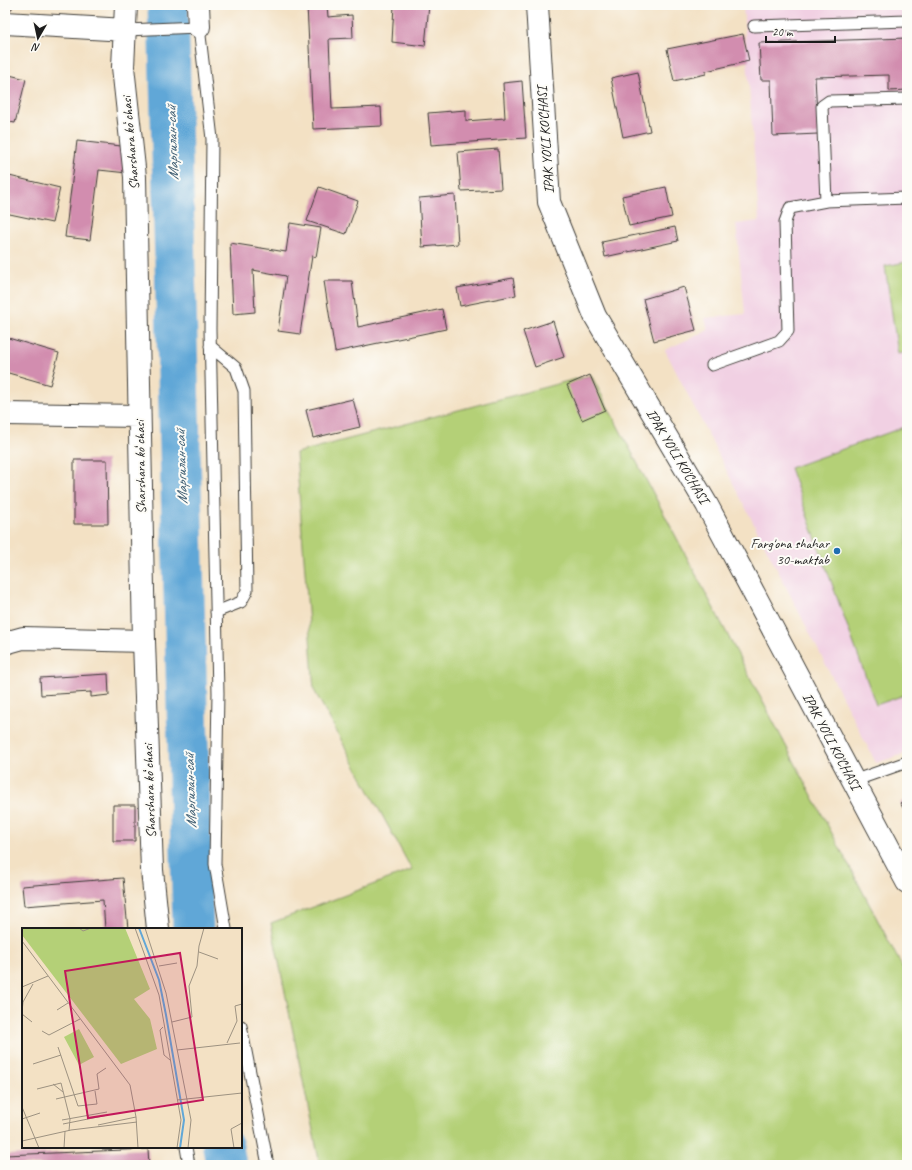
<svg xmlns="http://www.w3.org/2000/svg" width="912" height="1170" viewBox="0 0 912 1170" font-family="Caveat,sans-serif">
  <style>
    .built { fill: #f1d0e3 }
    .green { fill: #b4d077; stroke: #68764a }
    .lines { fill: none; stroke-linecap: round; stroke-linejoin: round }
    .river { stroke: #61a7d7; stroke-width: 41 }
    .building { fill: #d28daf }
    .service-casing { stroke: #3c3a35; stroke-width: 13 }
    .minor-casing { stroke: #3c3a35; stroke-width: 24 }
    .secondary-casing { stroke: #3c3a35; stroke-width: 24 }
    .service { stroke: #fff; stroke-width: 11 }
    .minor { stroke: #fff; stroke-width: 22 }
    .secondary { stroke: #fff; stroke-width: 22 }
    .poi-dot { fill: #1f6fb2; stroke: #fdfcf7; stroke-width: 1.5 }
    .labels { text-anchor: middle; stroke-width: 4; stroke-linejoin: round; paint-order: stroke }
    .street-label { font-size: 14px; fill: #1c1c1c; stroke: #fdfcf7 }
    .poi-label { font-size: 14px; fill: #1c1c1c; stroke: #fdfcf7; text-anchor: end }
    .water-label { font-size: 15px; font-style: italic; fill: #3b5b70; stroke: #fdfcf7 }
    .inset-river { fill: none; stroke: #61a7d7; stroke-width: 2 }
    .inset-road { fill: none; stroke: #9d9281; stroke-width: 1 }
    .view { fill: #c2185b; fill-opacity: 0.15; stroke: #c2185b; stroke-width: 2 }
    .inset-edge { fill: none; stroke: #1c1c1c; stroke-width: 2 }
  </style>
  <rect width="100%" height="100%" fill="#fdfcf7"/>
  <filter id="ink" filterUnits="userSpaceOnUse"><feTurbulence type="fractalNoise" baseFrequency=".025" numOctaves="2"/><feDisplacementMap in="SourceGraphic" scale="8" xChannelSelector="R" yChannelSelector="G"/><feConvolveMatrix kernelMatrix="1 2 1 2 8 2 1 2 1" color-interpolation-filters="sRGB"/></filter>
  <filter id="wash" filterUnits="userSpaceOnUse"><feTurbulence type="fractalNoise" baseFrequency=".012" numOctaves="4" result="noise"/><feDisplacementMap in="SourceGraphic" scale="16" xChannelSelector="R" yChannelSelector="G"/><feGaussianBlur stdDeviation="0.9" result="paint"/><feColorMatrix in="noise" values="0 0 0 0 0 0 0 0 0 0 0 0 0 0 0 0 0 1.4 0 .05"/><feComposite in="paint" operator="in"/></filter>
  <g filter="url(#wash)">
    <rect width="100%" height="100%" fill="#f3e1c4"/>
    <!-- built -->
    <path class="built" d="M 743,5 L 907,5 L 907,753 L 876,763 L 665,350 L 708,330 L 705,318 L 745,314 L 736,224 L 759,221 Z"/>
    <!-- green -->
    <path class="green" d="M 907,262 L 907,352 L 898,354 L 885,266 Z
      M 591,375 L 907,976 L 907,1165 L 320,1165 L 271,923 L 412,870 L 314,690 L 296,453 Z
      M 907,426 L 907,694 L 876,705 L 790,468 Z"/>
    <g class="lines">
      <!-- river -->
      <path class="river" d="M 168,5 C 178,313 183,621 193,929
        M 223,1147 L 226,1165"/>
    </g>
    <g id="blocks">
      <!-- building -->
      <path class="building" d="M 5,5 L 12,5 L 12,9 L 5,8 Z
        M 307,5 L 327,5 L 328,17 L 352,15 L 353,38 L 329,39 L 332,109 L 381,107 L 382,126 L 313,129 Z
        M 394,5 L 429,5 L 425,46 L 392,42 Z
        M 646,5 L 675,5 L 675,6 L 646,8 Z
        M 743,34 L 749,61 L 706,71 L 706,74 L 674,81 L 667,49 Z
        M 907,38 L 907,90 L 889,91 L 889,75 L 815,77 L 818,134 L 773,136 L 771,80 L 761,80 L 759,43 Z
        M 638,72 L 650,131 L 623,137 L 611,78 Z
        M 5,74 L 26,79 L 15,123 L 5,121 Z
        M 522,81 L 526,138 L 431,145 L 428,113 L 466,110 L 466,121 L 505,118 L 503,83 Z
        M 77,141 L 130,147 L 127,173 L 99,170 L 90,240 L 65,237 Z
        M 498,149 L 501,189 L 461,191 L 458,152 Z
        M 5,175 L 60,188 L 52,223 L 5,213 Z
        M 319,187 L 358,201 L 346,234 L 307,221 Z
        M 666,187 L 672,217 L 629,226 L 622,196 Z
        M 455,195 L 458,244 L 422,247 L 419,198 Z
        M 290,223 L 321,228 L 316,257 L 312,256 L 300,334 L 278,331 L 286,276 L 253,270 L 255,312 L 233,314 L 230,243 L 286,252 Z
        M 675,227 L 678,241 L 605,257 L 602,242 Z
        M 513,278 L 516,295 L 460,306 L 457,288 Z
        M 324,281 L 352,281 L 358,327 L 442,309 L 446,329 L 335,352 Z
        M 684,287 L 696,330 L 654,341 L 643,299 Z
        M 553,321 L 564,357 L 535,367 L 523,331 Z
        M 5,337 L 59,353 L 50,385 L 5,372 Z
        M 590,375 L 605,410 L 582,420 L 567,385 Z
        M 353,399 L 360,427 L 313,438 L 306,410 Z
        M 74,460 L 107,460 L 108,524 L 74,524 Z
        M 108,674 L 109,695 L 91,697 L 91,692 L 41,695 L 40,678 Z
        M 907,799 L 907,814 L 900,803 Z
        M 113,805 L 135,805 L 135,841 L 113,841 Z
        M 123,878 L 128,929 L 105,929 L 103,900 L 24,906 L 22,886 Z
        M 148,1149 L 149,1165 L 5,1165 L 5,1155 Z"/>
    </g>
  </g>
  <g filter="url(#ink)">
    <use href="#blocks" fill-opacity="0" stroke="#3c3a35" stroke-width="1"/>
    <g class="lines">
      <defs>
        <path id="service" d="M 754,26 L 907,21
          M 126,30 L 199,27 L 212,139 L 210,329 L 218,693 L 215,864 L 226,929
          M 826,201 L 822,106 L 829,101 L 907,99
          M 210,346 L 236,368 L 244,391 L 247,591 L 241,602 L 216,612
          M 712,365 L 779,341 L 788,331 L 785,222 L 790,208 L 826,201 L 907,198
          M 853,781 L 907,762
          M 241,1026 L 268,1165
          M 186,1147 L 189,1165"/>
        <path id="minor" d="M 126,5 L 123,67 L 135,177 L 144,641 L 152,870 L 158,929
          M 198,5 L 199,27
          M 5,23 L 126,30
          M 5,414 L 139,416
          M 5,643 L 23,638 L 144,641"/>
        <path id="secondary" d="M 537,5 L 549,202 L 595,316 L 707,505 L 907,882"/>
      </defs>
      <!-- service casing -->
      <use href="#service" class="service-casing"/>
      <!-- minor casing -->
      <use href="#minor" class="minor-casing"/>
      <!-- secondary casing -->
      <use href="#secondary" class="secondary-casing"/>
      <!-- service -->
      <use href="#service" class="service"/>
      <!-- minor -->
      <use href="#minor" class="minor"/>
      <!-- secondary -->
      <use href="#secondary" class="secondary"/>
    </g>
  </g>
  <!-- markers -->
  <circle class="poi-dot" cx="837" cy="551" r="4"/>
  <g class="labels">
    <!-- street labels -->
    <g class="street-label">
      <text transform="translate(545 140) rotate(-94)" y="5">IPAK YO'LI KO'CHASI</text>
      <text transform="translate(130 143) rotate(-95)" y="5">Sharshara koʻchasi</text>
      <text transform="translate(678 456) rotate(59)" y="5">IPAK YO'LI KO'CHASI</text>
      <text transform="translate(140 467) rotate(-91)" y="5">Sharshara koʻchasi</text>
      <text transform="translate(832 741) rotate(62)" y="5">IPAK YO'LI KO'CHASI</text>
      <text transform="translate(149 791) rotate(-92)" y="5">Sharshara koʻchasi</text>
    </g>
    <!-- poi labels -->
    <g class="poi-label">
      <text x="829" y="548">Farg'ona shahar<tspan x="829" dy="16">30-maktab</tspan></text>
    </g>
    <!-- water labels -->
    <g class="water-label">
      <text transform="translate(172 143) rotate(-92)" y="5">Маргилан-сай</text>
      <text transform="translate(181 467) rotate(-92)" y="5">Маргилан-сай</text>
      <text transform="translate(190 791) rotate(-92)" y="5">Маргилан-сай</text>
    </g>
  </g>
  <!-- overview -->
  <g transform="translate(22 928)">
    <rect width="220" height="220" fill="#f3e1c4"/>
    <path d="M 0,0 L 103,0 L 128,61 L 112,71 L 128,91 L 135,121 L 99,136 L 0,7 ZM 57,101 L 72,129 L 57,137 L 42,109 Z" fill="#b4d077"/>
    <path class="inset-river" d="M 117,0 L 137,52 L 144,87 L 162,192 L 158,220"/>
    <path class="inset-road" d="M 57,0 L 61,3 L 69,0M 113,0 L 137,67 L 159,192 L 155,220M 123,0 L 144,65 L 169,192 L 166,220M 0,13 L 108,157 L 114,189 L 116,220M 177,24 L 196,31M 137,38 L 155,35M 0,59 L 26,48M 35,82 L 46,75M 0,84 L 1,74 L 11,56M 0,86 L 10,94M 150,94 L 170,89 L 167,58 L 175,38 L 177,18 L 182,0M 141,99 L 138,102 L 142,127 L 148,132M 20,103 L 27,107 L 58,91M 205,115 L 215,93 L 213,78 L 220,76M 36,119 L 56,178 L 75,176 L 73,163M 155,122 L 218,115M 11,136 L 39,127M 31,156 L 41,164M 15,161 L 39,155 L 48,191 L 47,203M 34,171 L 77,161 L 75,146 L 84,140M 155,172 L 220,165M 0,179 L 17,220M 0,191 L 18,185M 40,192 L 85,184M 41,196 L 86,187M 76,197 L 114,189M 0,213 L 49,202 L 115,194M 42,220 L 43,203M 212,220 L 209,201 L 220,195"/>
    <path class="view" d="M 158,25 L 181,172 L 66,190 L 43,43 Z"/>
    <rect width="220" height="220" class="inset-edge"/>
  </g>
  <!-- margin -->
  <rect width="912" height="1170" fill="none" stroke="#fdfcf7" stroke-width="20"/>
  <!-- north arrow -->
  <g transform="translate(38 38) rotate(189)" stroke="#fdfcf7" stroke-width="3" paint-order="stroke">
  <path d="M0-3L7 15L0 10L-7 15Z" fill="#1c1c1c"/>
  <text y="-6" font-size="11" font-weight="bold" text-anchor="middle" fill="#1c1c1c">N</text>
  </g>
  <!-- scale -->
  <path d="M766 36v6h69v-6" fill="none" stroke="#1c1c1c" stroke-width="2"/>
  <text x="772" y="36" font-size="12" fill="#1c1c1c" stroke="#fdfcf7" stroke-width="3" paint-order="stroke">20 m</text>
</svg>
